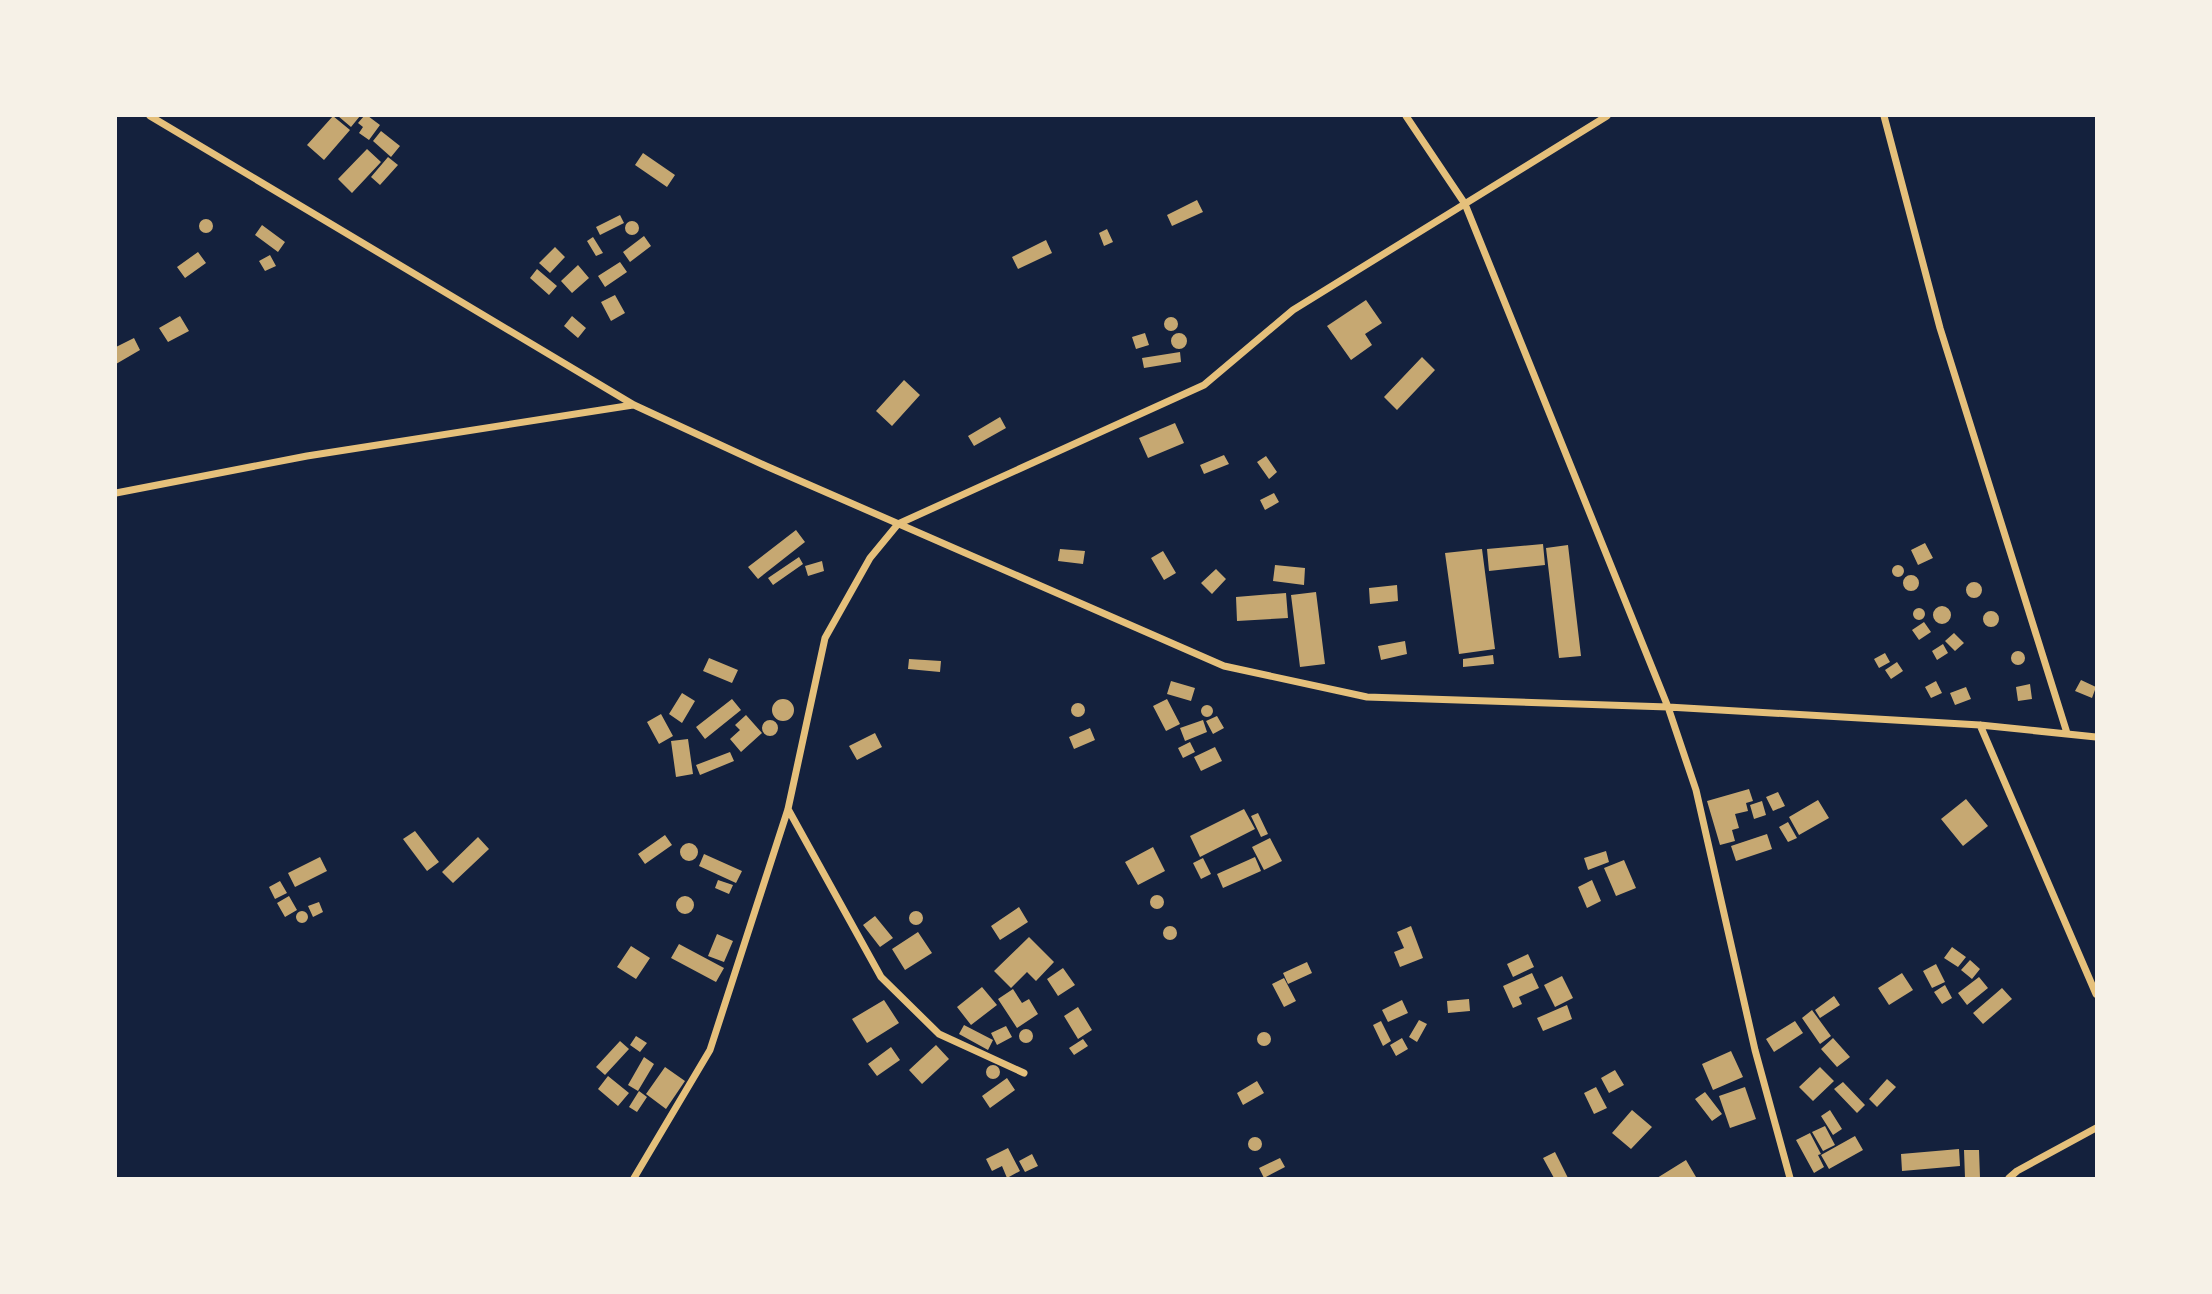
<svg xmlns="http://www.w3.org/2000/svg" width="2212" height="1294" viewBox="0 0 2212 1294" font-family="Poppins,sans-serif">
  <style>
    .building { fill: #c6a872 }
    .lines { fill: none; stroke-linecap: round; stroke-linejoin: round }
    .minor { stroke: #e5c07b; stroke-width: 7 }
  </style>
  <rect width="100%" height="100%" fill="#14213d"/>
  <!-- building -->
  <path class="building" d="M 333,116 L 350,130 L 324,160 L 307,145 Z
    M 338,116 L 360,116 L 351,127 Z
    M 364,116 L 368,116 L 380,125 L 369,140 L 359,133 L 363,127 L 358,123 Z
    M 381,131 L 400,146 L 391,157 L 373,141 Z
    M 367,149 L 381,162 L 352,193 L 338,179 Z
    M 643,153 L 675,175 L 667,187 L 635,165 Z
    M 388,157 L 398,165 L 380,185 L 371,177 Z
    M 1197,200 L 1203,212 L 1172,226 L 1167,215 Z
    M 620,215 L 624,223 L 600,235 L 596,227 Z
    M199 226a7 7 0 1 1 14 0a7 7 0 1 1-14 0Z
    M625 228a7 7 0 1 1 14 0a7 7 0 1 1-14 0Z
    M 262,225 L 285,242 L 278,252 L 255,235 Z
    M 1107,229 L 1113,242 L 1104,246 L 1099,233 Z
    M 644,236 L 651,246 L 630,262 L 623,252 Z
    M 593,237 L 603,253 L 596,256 L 587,241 Z
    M 1046,240 L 1052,253 L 1018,269 L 1012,257 Z
    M 555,247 L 565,257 L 550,273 L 539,263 Z
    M 198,252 L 206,263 L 185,278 L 177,267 Z
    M 270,255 L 276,266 L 265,271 L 259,261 Z
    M 620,262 L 627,272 L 605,287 L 598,276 Z
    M 578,265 L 589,278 L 572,293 L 561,281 Z
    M 537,269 L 557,286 L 549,295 L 530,278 Z
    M 615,295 L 625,313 L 611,321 L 601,302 Z
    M 1366,300 L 1382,323 L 1365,334 L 1372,345 L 1351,360 L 1327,326 Z
    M 180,316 L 189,331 L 168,342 L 159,328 Z
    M 572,316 L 586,328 L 578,338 L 564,326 Z
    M1164 324a7 7 0 1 1 14 0a7 7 0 1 1-14 0Z
    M 1145,333 L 1149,345 L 1136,349 L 1132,337 Z
    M1171 341a8 8 0 1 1 16 0a8 8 0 1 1-16 0Z
    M 134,338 L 140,350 L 116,364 L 116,347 Z
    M 1180,352 L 1181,362 L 1144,368 L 1142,358 Z
    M 1422,357 L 1435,370 L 1397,410 L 1384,397 Z
    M 904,380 L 920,395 L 892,426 L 876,411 Z
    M 1000,417 L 1006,428 L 974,446 L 968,436 Z
    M 1175,423 L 1184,443 L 1148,458 L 1139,438 Z
    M 1224,455 L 1229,464 L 1204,474 L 1200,465 Z
    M 1266,456 L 1277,472 L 1269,479 L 1257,462 Z
    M 1274,493 L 1279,502 L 1265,510 L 1260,500 Z
    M 796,530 L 805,542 L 758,579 L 748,567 Z
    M 1925,543 L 1933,558 L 1918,565 L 1911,550 Z
    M 1543,544 L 1545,565 L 1489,571 L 1487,549 Z
    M 1568,545 L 1581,656 L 1559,658 L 1546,548 Z
    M 1060,549 L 1085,551 L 1083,564 L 1058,561 Z
    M 1482,549 L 1495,649 L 1459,654 L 1445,553 Z
    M 1163,551 L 1176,573 L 1164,580 L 1151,558 Z
    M 799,557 L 803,564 L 773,585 L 768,578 Z
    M 822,561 L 824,571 L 808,576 L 805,566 Z
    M1892 571a6 6 0 1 1 12 0a6 6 0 1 1-12 0Z
    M 1275,565 L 1305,568 L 1304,585 L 1273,581 Z
    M 1216,569 L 1226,579 L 1212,594 L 1201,583 Z
    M1903 583a8 8 0 1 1 16 0a8 8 0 1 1-16 0Z
    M1966 590a8 8 0 1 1 16 0a8 8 0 1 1-16 0Z
    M 1397,585 L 1398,601 L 1370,604 L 1369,588 Z
    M 1316,592 L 1325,664 L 1300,667 L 1291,595 Z
    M 1286,593 L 1288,618 L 1237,621 L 1236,597 Z
    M1933 615a9 9 0 1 1 18 0a9 9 0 1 1-18 0Z
    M1913 614a6 6 0 1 1 12 0a6 6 0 1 1-12 0Z
    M1983 619a8 8 0 1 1 16 0a8 8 0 1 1-16 0Z
    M 1924,622 L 1931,632 L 1919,640 L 1912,630 Z
    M 1954,633 L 1964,643 L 1955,651 L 1945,641 Z
    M 1405,641 L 1407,654 L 1381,660 L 1378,646 Z
    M 1943,644 L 1948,653 L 1937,660 L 1932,651 Z
    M2011 658a7 7 0 1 1 14 0a7 7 0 1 1-14 0Z
    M 1885,653 L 1890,662 L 1879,668 L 1874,659 Z
    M 1493,655 L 1494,664 L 1463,667 L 1463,659 Z
    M 709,658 L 738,670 L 732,683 L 703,671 Z
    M 909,659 L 941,661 L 940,672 L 908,669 Z
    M 1897,662 L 1903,671 L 1891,679 L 1885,670 Z
    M 2081,680 L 2096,687 L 2092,698 L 2075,691 Z
    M 1171,681 L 1195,688 L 1191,701 L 1167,694 Z
    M 1936,681 L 1942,693 L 1931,698 L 1925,687 Z
    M 2030,684 L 2032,699 L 2018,701 L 2016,687 Z
    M 1966,687 L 1971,699 L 1955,705 L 1950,693 Z
    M 682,693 L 695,701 L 682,723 L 669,714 Z
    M 732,699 L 741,710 L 705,739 L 696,727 Z
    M 1167,699 L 1180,724 L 1166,731 L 1153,706 Z
    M772 710a11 11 0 1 1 22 0a11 11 0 1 1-22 0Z
    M1071 710a7 7 0 1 1 14 0a7 7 0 1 1-14 0Z
    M1201 711a6 6 0 1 1 12 0a6 6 0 1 1-12 0Z
    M 661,714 L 673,736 L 659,744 L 647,722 Z
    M 746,715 L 762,733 L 741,752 L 730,739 L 740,730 L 735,725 Z
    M 1217,716 L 1224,728 L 1213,734 L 1206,721 Z
    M762 728a8 8 0 1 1 16 0a8 8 0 1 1-16 0Z
    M 1203,720 L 1207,732 L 1185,741 L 1180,728 Z
    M 1090,728 L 1095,740 L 1074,749 L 1069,737 Z
    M 875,733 L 882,747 L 857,760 L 849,746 Z
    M 688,739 L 693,774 L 676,777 L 671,741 Z
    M 1190,742 L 1195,752 L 1183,758 L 1178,748 Z
    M 1215,747 L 1222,761 L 1201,771 L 1194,757 Z
    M 730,752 L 734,761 L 700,775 L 696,765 Z
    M 1749,789 L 1753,801 L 1746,803 L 1748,811 L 1735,814 L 1739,828 L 1732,830 L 1735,841 L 1720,845 L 1707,801 Z
    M 1778,792 L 1785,806 L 1773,811 L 1766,797 Z
    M 1966,799 L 1988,826 L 1963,846 L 1941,819 Z
    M 1818,800 L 1829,818 L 1799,835 L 1789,817 Z
    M 1762,801 L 1766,815 L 1754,819 L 1750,805 Z
    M 1244,809 L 1255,829 L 1200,857 L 1190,836 Z
    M 1258,813 L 1268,834 L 1261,837 L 1251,816 Z
    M 1788,822 L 1797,838 L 1788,842 L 1779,827 Z
    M 415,831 L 439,862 L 427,871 L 403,839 Z
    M 1767,834 L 1772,849 L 1736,861 L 1731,846 Z
    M 665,835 L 672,845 L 645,864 L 638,854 Z
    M 478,837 L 489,849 L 453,883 L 442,872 Z
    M 1270,838 L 1282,861 L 1264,870 L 1252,847 Z
    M680 852a9 9 0 1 1 18 0a9 9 0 1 1-18 0Z
    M 1153,847 L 1165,871 L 1138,885 L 1125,862 Z
    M 1606,851 L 1609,862 L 1588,870 L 1584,858 Z
    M 704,854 L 742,871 L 736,883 L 699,866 Z
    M 320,857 L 327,871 L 295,887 L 288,873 Z
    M 1255,857 L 1261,871 L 1223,888 L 1217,874 Z
    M 1203,858 L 1211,874 L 1201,879 L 1193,863 Z
    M 1624,860 L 1636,888 L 1616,896 L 1604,868 Z
    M 718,880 L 733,885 L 729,894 L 715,888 Z
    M 1592,880 L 1601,901 L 1587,908 L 1578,887 Z
    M 280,881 L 287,893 L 275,899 L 269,887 Z
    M1150 902a7 7 0 1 1 14 0a7 7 0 1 1-14 0Z
    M 289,896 L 297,910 L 285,917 L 277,903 Z
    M676 905a9 9 0 1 1 18 0a9 9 0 1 1-18 0Z
    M 319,902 L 323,912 L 313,917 L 308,906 Z
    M 1019,907 L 1028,922 L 1000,940 L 991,926 Z
    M296 917a6 6 0 1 1 12 0a6 6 0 1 1-12 0Z
    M909 918a7 7 0 1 1 14 0a7 7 0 1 1-14 0Z
    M 875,916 L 893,938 L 880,947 L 863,925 Z
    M1163 933a7 7 0 1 1 14 0a7 7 0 1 1-14 0Z
    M 1411,926 L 1423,958 L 1400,967 L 1394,952 L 1404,948 L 1397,932 Z
    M 918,932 L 932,953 L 905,970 L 892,949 Z
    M 717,934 L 733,941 L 724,962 L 708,956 Z
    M 1029,937 L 1054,962 L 1036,981 L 1027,972 L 1011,988 L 994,971 Z
    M 679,944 L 724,968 L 716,982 L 671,958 Z
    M 631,946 L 650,958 L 636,979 L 617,967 Z
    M 1952,947 L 1966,957 L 1958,967 L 1944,958 Z
    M 1528,954 L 1534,967 L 1513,977 L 1507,964 Z
    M 1970,960 L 1980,969 L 1972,979 L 1961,970 Z
    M 1307,962 L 1312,973 L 1288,984 L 1283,973 Z
    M 1936,964 L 1945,982 L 1932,988 L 1923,971 Z
    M 1063,968 L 1075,985 L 1058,996 L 1047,979 Z
    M 1532,973 L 1539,988 L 1519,997 L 1522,1004 L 1513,1008 L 1503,986 Z
    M 1902,973 L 1913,990 L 1889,1005 L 1878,988 Z
    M 1562,976 L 1573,998 L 1555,1007 L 1544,985 Z
    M 1979,977 L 1988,988 L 1967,1005 L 1958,993 Z
    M 1284,978 L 1296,1001 L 1284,1007 L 1272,984 Z
    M 1945,985 L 1952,998 L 1942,1004 L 1934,992 Z
    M 982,987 L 997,1005 L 971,1025 L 957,1007 Z
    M 2002,988 L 2012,999 L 1983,1024 L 1973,1013 Z
    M 1013,989 L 1022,1003 L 1029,999 L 1038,1014 L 1017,1028 L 998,999 Z
    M 1834,996 L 1840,1005 L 1820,1018 L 1815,1010 Z
    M 1469,999 L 1470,1011 L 1448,1013 L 1447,1001 Z
    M 884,1000 L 899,1023 L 867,1043 L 852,1019 Z
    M 1402,1000 L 1408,1013 L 1388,1022 L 1382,1010 Z
    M 1567,1005 L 1572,1019 L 1543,1031 L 1537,1018 Z
    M 1078,1007 L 1092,1030 L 1078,1039 L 1064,1016 Z
    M 1812,1010 L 1831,1036 L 1820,1044 L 1802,1018 Z
    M 1419,1020 L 1427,1024 L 1417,1042 L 1409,1037 Z
    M 1381,1021 L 1391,1041 L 1383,1046 L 1373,1025 Z
    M 1795,1021 L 1803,1033 L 1774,1052 L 1766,1039 Z
    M 964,1025 L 993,1040 L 988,1050 L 959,1034 Z
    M 1006,1026 L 1012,1037 L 997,1045 L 991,1033 Z
    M1019 1036a7 7 0 1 1 14 0a7 7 0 1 1-14 0Z
    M1257 1039a7 7 0 1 1 14 0a7 7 0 1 1-14 0Z
    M 636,1036 L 647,1043 L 640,1052 L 630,1045 Z
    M 1402,1038 L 1408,1049 L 1396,1056 L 1390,1045 Z
    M 1833,1038 L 1850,1057 L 1837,1067 L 1821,1049 Z
    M 1083,1039 L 1088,1046 L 1074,1055 L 1069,1048 Z
    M 620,1041 L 629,1049 L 605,1075 L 596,1067 Z
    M 936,1045 L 949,1059 L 922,1084 L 909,1070 Z
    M 891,1047 L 900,1060 L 877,1076 L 868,1064 Z
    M 1731,1051 L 1743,1077 L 1713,1090 L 1702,1064 Z
    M 644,1057 L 654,1064 L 638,1091 L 628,1085 Z
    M986 1072a7 7 0 1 1 14 0a7 7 0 1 1-14 0Z
    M 665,1067 L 685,1081 L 666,1109 L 646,1094 Z
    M 1820,1067 L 1834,1081 L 1813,1101 L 1799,1087 Z
    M 1615,1070 L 1624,1085 L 1609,1093 L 1601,1078 Z
    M 608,1076 L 629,1093 L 618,1106 L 598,1089 Z
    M 1007,1078 L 1015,1090 L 990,1108 L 982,1096 Z
    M 1887,1079 L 1896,1087 L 1877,1107 L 1869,1099 Z
    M 1257,1081 L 1264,1093 L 1243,1105 L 1237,1093 Z
    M 1843,1082 L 1865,1105 L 1857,1113 L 1834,1089 Z
    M 1596,1087 L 1607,1108 L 1594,1114 L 1584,1093 Z
    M 1745,1087 L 1756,1119 L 1730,1128 L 1719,1096 Z
    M 639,1091 L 647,1097 L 637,1112 L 629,1107 Z
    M 1705,1092 L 1722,1114 L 1712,1121 L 1695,1099 Z
    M 1632,1110 L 1652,1127 L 1631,1149 L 1612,1133 Z
    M 1830,1110 L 1842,1129 L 1833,1135 L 1821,1116 Z
    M 1825,1126 L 1835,1145 L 1823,1151 L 1812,1132 Z
    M 1810,1133 L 1821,1154 L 1818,1155 L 1824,1167 L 1814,1173 L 1796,1140 Z
    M 1855,1136 L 1863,1150 L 1829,1169 L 1821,1155 Z
    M1248 1144a7 7 0 1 1 14 0a7 7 0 1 1-14 0Z
    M 1008,1148 L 1020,1171 L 1007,1178 L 1002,1166 L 992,1171 L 986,1159 Z
    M 1959,1149 L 1960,1166 L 1902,1171 L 1901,1154 Z
    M 1964,1150 L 1979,1150 L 1980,1178 L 1965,1178 Z
    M 1555,1152 L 1568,1178 L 1554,1178 L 1543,1158 Z
    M 1032,1154 L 1038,1166 L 1025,1172 L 1019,1161 Z
    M 1280,1158 L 1285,1167 L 1264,1178 L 1259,1168 Z
    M 1686,1160 L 1696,1177 L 1657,1178 Z"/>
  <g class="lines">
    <!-- minor -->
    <path class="minor" d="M 150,116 L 634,405 L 766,466 L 1224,666 L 1367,697 L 1668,707 L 1980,725 L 2096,737
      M 1406,116 L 1465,204 L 1668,707 L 1696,790 L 1755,1050 L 1790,1178
      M 1884,116 L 1940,328 L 2067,733
      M 116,493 L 307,456 L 633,405
      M 1980,725 L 2096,994
      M 788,809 L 881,977 L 939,1034 L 1024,1073
      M 634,1178 L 710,1050 L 788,809 L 825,638 L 870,558 L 898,524 L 1204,385 L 1293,310 L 1607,116
      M 2009,1178 L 2017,1171 L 2096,1128"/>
  </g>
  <!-- border -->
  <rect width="2212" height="1294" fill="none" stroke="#f6f1e7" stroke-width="234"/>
</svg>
